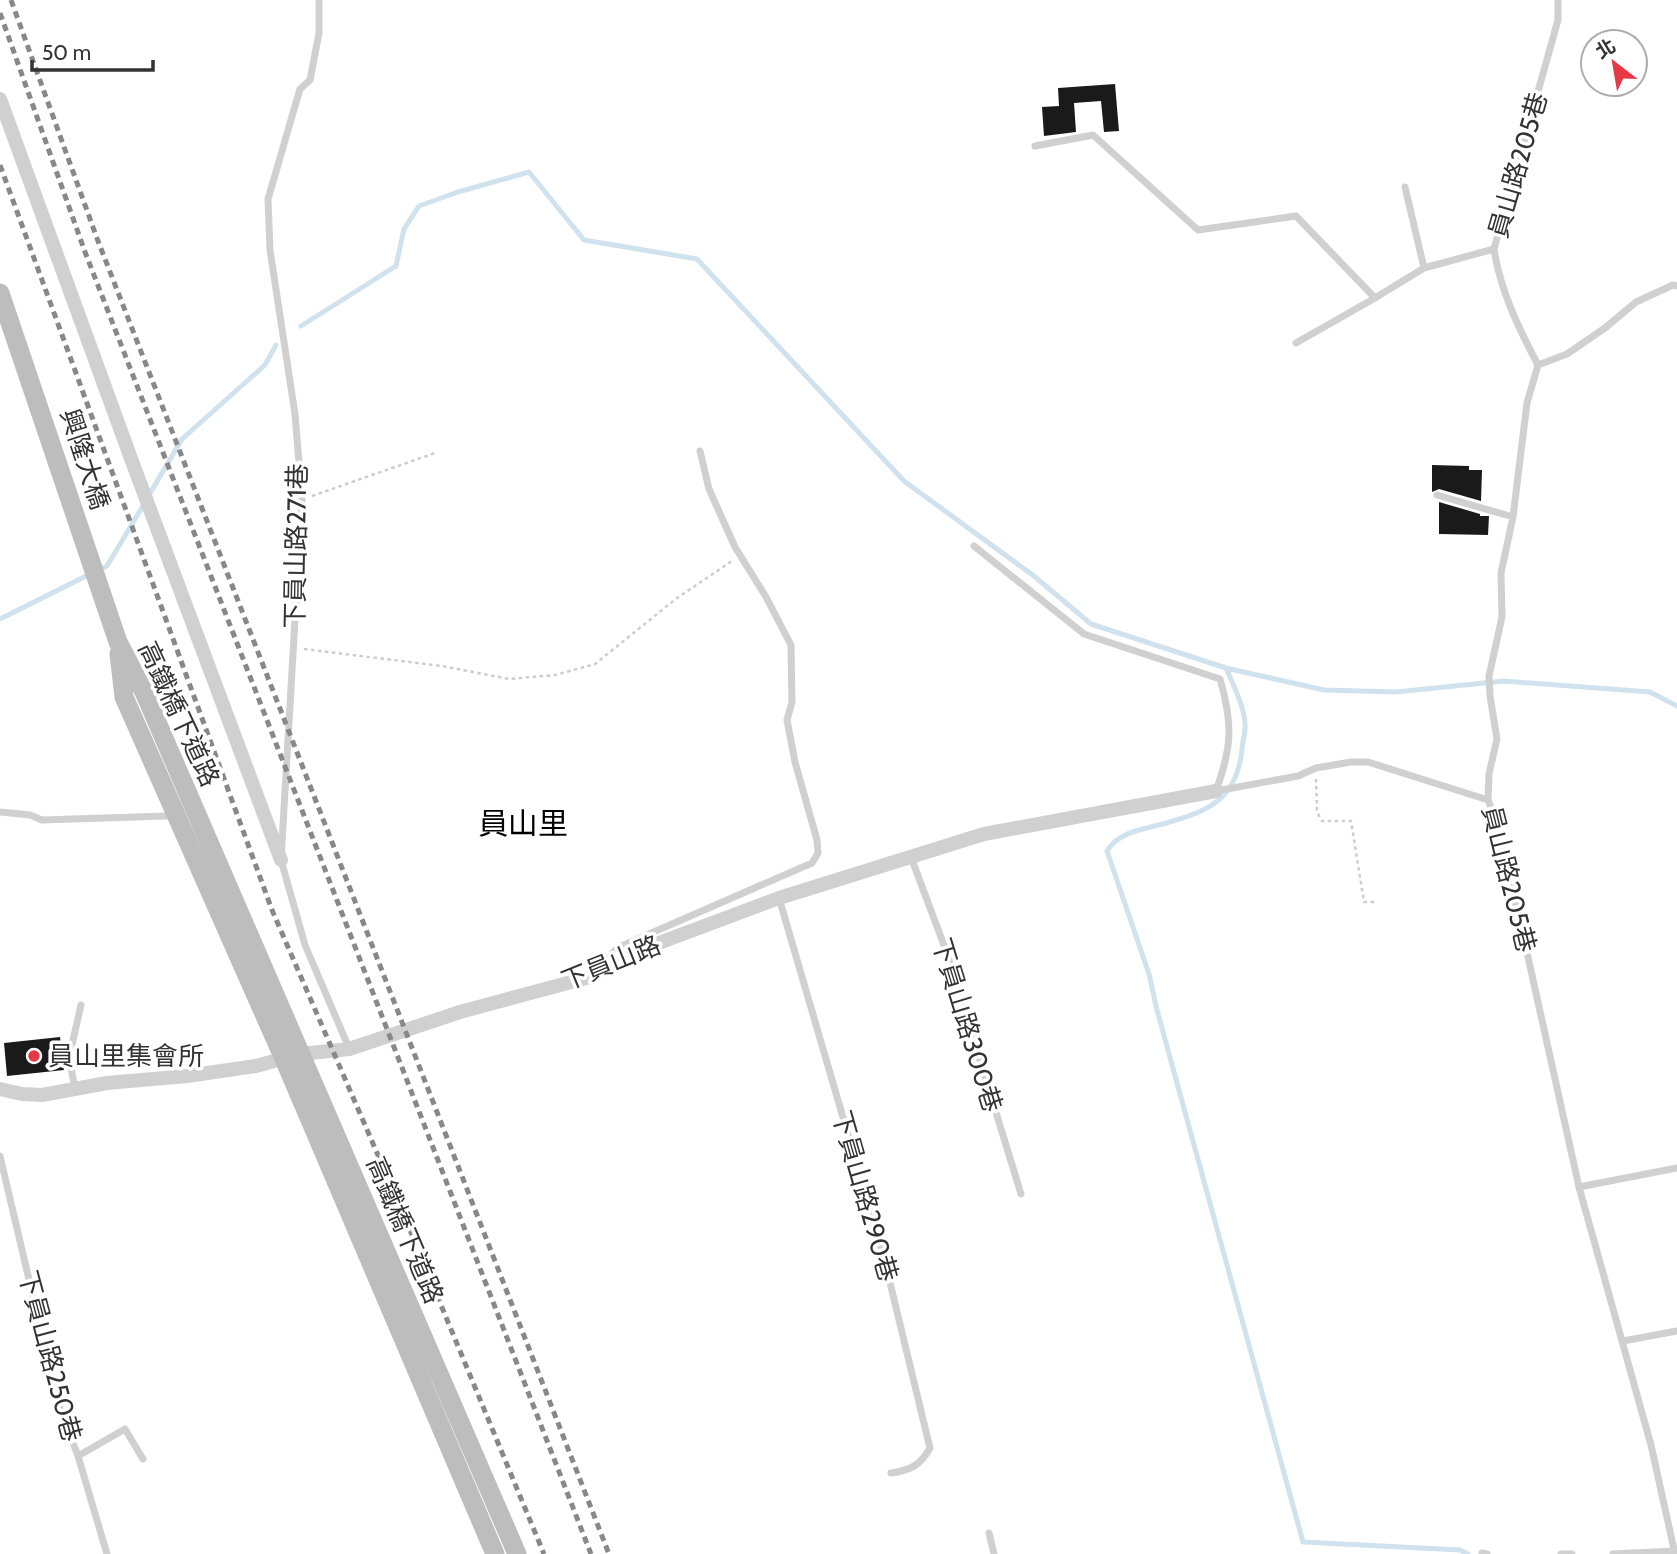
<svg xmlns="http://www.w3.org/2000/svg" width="1677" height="1554" viewBox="0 0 1677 1554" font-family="Cabin,'Noto Sans TC',sans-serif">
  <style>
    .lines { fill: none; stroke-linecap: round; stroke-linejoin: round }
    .stream { stroke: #cfe2ee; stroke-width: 5 }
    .building { fill: #1a1a1a }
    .path { stroke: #cdcdcd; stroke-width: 2.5; stroke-dasharray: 3.5 3.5; stroke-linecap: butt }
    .lane { stroke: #d0d0d0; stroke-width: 7 }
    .street { stroke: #d0d0d0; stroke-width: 14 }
    .secondary { stroke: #bdbdbd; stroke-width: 19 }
    .rail { stroke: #888; stroke-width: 5; stroke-dasharray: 7 5; stroke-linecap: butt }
    .poi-dot { fill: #e63946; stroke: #fff; stroke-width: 2.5 }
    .labels { text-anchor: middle; stroke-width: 7; stroke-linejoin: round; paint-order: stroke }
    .street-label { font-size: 26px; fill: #333; stroke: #fff }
    .poi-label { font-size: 26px; fill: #333; stroke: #fff; text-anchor: start }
    .quarter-label { font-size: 30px; fill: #000; stroke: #fff }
  </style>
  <rect width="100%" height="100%" fill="#fff"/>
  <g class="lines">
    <!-- stream -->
    <path class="stream" d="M 301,326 L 396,266 L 404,229 L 419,206 L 458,192 L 529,172 L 584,240 L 697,259 L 904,481 L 1034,576 L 1091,624 L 1226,668 L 1324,690 L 1396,692 L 1504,681 L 1650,692 L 1677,706
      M 149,495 L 182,439 L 265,365 L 276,345
      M 99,570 L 107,566 L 144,504
      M 0,619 L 90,574
      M 1226,668 C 1233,685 1244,705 1245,724 C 1246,732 1242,742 1242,750 C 1236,801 1208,811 1163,824 C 1144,829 1118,832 1107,851 L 1149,974 L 1157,1010 L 1303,1542 L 1460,1550 L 1468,1554"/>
  </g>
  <!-- building -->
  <path class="building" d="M 1115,84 L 1119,131 L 1104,132 L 1101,101 L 1074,103 L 1076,132 L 1044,136 L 1042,107 L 1059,106 L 1058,88 Z
    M 1432,465 L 1469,466 L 1469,470 L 1482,470 L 1481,501 L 1439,489 L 1432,492 Z
    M 1439,502 L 1480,514 L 1480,516 L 1489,516 L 1488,535 L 1439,534 Z
    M 60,1037 L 64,1070 L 7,1076 L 4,1043 Z"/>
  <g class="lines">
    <!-- path -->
    <path class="path" d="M 312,496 L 435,453
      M 304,649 L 442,666 L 509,679 L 555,675 L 595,664 L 677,598 L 732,561
      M 1316,779 L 1317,812 L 1322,821 L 1351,821 L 1364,902 L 1377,902"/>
    <!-- lane -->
    <path class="lane" d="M 319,0 L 319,33 L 310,80 L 300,89 L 268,199 L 270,250 L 295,414 L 302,499 L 281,860 L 305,945 L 349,1048
      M 1558,0 L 1558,20 L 1494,249 C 1500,290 1519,329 1538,365 L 1527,403 L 1513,517 L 1501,573 L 1502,617 L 1489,676 L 1490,696 L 1497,739 L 1489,774 L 1488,800 L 1492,810 L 1520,921 L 1579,1187 L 1651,1445 L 1675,1554
      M 1035,146 L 1093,135 L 1198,230 L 1296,216 L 1375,298 L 1424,268 L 1494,249
      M 1405,187 L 1424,268
      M 1296,343 L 1375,298
      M 1538,365 L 1567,354 L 1605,328 L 1636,302 L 1673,285 L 1677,286
      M 1437,495 L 1513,517
      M 974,546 L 1084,634 L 1220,679 C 1233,724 1232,747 1216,791
      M 1216,791 L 1298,776 L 1316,768 L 1351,762 L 1368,762 L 1488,800
      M 0,812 L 30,815 L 42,820 L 166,816
      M 911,857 L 948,956 L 1021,1194
      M 779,898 L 884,1258 L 930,1448 C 920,1466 910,1470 891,1473
      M 600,967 L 617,948 L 812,863 L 818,853 L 817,840 L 795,762 L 787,720 L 792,702 L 791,645 L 766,597 L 735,547 L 709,489 L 700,451
      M 75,1088 L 69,1058 L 81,1005
      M 0,1156 L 58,1403 L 78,1456 L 107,1554
      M 1579,1187 L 1677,1168
      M 1623,1341 L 1677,1331
      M 78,1456 L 125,1429 L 143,1459
      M 989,1533 L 994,1554
      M 1482,1553 L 1487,1554
      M 1561,1554 L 1572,1554
      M 1613,1554 L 1674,1551"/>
    <!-- street -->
    <path class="street" d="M 0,99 L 133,464 L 281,860
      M 0,1089 L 22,1094 L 42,1095 L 107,1083 L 187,1076 L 256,1066 L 300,1054 L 349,1049 L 460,1012 L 590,977 L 648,947 L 779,898 L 984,834 L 1216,791"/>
    <!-- secondary -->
    <path class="secondary" d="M 0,293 L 118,642 L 144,692 L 517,1554
      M 119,654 L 124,697 L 284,1059 L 495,1554"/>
    <!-- rail -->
    <path class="rail" d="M 11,0 L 98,241 L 609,1554
      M 0,13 L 85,252 L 591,1554
      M 0,165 L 272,910 L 400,1206 L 544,1554"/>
  </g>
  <!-- markers -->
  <circle class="poi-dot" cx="34" cy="1056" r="7"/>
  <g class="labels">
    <!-- street labels -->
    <g class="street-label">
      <text transform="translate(1518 165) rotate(-74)" y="9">員山路205巷</text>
      <text transform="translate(85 459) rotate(72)" y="9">興隆大橋</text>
      <text transform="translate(296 546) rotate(-89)" y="9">下員山路271巷</text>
      <text transform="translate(179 714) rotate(65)" y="9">高鐵橋下道路</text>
      <text transform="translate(1509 879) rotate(76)" y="9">員山路205巷</text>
      <text transform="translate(611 963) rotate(-22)" y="9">下員山路</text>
      <text transform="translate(967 1025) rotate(73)" y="9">下員山路300巷</text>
      <text transform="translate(865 1196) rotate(74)" y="9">下員山路290巷</text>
      <text transform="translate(405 1230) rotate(67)" y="9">高鐵橋下道路</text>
      <text transform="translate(50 1356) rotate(75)" y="9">下員山路250巷</text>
    </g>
    <!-- poi labels -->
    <g class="poi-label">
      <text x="48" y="1065">員山里集會所</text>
    </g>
    <!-- quarter labels -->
    <g class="quarter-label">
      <text x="523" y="834">員山里</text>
    </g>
  </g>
  <!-- north arrow -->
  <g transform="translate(1614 63) rotate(329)"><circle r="33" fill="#ffffff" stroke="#adadad" stroke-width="2"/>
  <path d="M0-5L12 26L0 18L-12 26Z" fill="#e63946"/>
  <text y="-10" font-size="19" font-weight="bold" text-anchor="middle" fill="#333333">北</text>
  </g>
  <!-- scale -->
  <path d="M32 60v10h121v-10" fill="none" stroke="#333333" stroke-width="3.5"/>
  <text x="42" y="60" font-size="21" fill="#333333" stroke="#ffffff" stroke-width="5" paint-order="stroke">50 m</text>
</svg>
